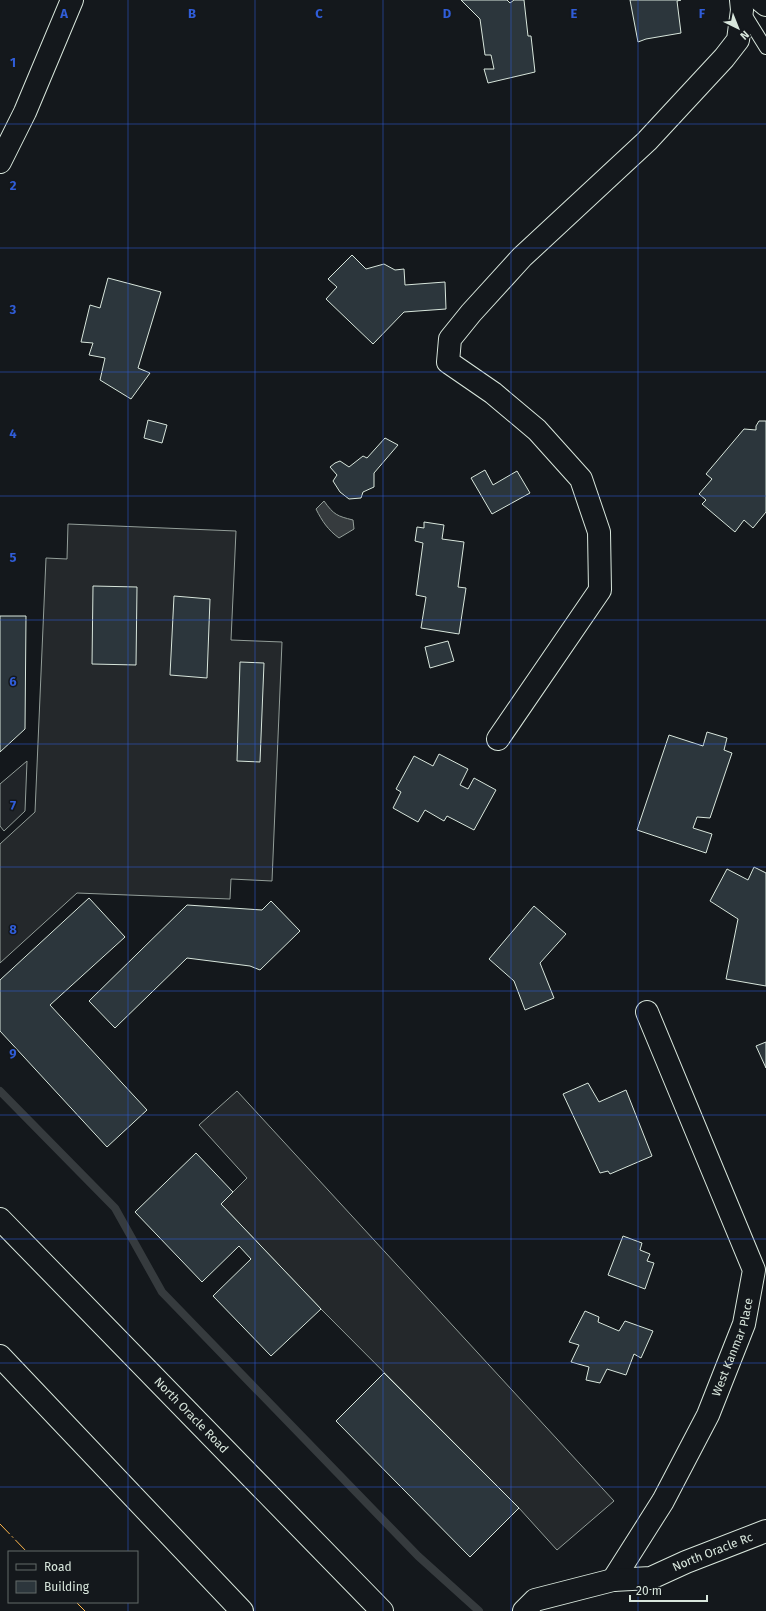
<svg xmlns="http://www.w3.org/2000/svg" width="766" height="1611" viewBox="0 0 766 1611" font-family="'Fira Sans',sans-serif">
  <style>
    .green { fill: #202428; stroke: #939e99 }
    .parking { fill: #24282b; stroke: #939e99 }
    .water { fill: #363b3e; stroke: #939e99 }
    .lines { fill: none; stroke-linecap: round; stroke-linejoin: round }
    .stream { stroke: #363b3e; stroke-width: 8 }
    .building { fill: #2c363c; stroke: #d8e6dc }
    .lane-casing { stroke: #d8e6dc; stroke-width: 14 }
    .street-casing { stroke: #d8e6dc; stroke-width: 24 }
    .highway-casing { stroke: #d8e6dc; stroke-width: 24 }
    .lane { stroke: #14181c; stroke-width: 12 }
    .street { stroke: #14181c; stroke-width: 22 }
    .highway { stroke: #14181c; stroke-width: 22 }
    .power { stroke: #ffb74d; stroke-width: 1; stroke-dasharray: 14 3 2 3; stroke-linecap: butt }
    .grid { fill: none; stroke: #305dd8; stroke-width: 1; stroke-opacity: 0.55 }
    .labels { text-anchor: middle; stroke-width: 3; stroke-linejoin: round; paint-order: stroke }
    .street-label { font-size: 12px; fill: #d8e6dc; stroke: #14181c }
    .grid-label { font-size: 13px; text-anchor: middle; font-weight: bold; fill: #305dd8; stroke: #14181c; stroke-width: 3; stroke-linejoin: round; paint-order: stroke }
  </style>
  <rect width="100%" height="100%" fill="#14181c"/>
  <!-- green -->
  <path class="green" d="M 27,761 L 25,811 L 4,831 L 0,826 L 0,784 Z"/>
  <!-- parking -->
  <path class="parking" d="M 68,524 L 236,531 L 231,640 L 282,642 L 272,881 L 231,879 L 230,899 L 77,893 L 0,963 L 0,844 L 35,812 L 46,558 L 67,559 Z
    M 237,1091 L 614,1501 L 557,1550 L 519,1508 L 321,1309 L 221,1204 L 247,1178 L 199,1125 Z"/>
  <!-- water -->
  <path class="water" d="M 324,501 C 334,515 337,516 353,520 L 354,529 L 339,538 C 328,530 322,521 316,509 Z"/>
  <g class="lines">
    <!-- stream -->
    <path class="stream" d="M 0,1091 L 115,1208 L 162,1292 L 418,1556 L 479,1611"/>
  </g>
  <!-- building -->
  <path class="building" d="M 461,0 L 507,0 L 510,3 L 514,0 L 524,0 L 528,36 L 531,36 L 535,72 L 488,83 L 484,69 L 494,69 L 491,55 L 485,55 L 480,19 Z
    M 630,0 L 681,0 L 677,1 L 681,33 L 646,39 L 638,42 Z
    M 352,255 L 366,269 L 384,264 L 395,270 L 404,269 L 405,285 L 445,282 L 446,309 L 404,312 L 373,344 L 326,299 L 337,287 L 328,279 Z
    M 108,278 L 161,292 L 138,368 L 150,373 L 131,399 L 100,380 L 105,358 L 89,355 L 93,343 L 81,342 L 90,305 L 100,308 Z
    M 148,420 L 167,425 L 162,443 L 144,438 Z
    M 759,421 L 766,421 L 766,512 L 753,528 L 744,520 L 735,532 L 702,504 L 706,500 L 699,494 L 712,479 L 706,474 L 744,429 L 756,430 L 756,426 Z
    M 385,438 L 398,445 L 374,473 L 374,487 L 363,492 L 361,498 L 349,499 L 340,492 L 333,481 L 337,475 L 330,467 L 335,463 L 340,461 L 349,467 L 363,456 L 367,458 Z
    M 485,470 L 493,485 L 517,471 L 530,493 L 492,514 L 471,478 Z
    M 424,522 L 444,525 L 442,539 L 464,542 L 458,587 L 466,588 L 459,634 L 421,628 L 426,597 L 416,595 L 423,543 L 415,541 L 417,527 L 424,528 Z
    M 93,586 L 137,587 L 136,665 L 92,664 Z
    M 174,596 L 210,599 L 207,678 L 170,675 Z
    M 0,616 L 26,616 L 25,729 L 0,752 Z
    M 448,641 L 454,661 L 430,668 L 425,647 Z
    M 240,662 L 264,663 L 260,762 L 237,761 Z
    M 707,732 L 727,738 L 724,750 L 732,753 L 710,818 L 697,817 L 693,828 L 712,834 L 706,853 L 637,830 L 669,735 L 703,746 Z
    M 439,754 L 468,769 L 460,785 L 468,789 L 474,778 L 496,790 L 474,830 L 447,816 L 444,821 L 425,810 L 418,822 L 393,808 L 401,792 L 396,789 L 414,756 L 433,766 Z
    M 754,867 L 766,873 L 766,986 L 726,979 L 738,919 L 710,901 L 727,869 L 748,880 Z
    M 89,898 L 125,937 L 50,1005 L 147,1110 L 107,1147 L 0,1031 L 0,980 Z
    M 271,901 L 300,931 L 260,970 L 250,966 L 187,958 L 115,1028 L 89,1001 L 187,905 L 262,910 Z
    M 534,906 L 566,934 L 540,963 L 554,998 L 525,1010 L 514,981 L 489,959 Z
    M 766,1042 L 766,1068 L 756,1046 Z
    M 588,1083 L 599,1102 L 626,1090 L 652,1156 L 610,1174 L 608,1171 L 600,1173 L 563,1094 Z
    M 196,1153 L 233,1192 L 221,1204 L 321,1309 L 271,1356 L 213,1296 L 251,1259 L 239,1246 L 202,1282 L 135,1212 Z
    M 623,1236 L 642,1243 L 640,1250 L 650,1254 L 647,1261 L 654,1263 L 645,1289 L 608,1275 Z
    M 585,1311 L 599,1317 L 598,1322 L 619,1331 L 625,1321 L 653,1331 L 641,1358 L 634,1354 L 626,1375 L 607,1369 L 600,1383 L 586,1380 L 589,1367 L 571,1362 L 579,1345 L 569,1342 Z
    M 384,1373 L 519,1508 L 470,1557 L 336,1421 Z"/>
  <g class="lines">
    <defs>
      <path id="lane" d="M 743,11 L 766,48"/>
      <g id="street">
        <path d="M 760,0 L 766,5"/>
        <path d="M 0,162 L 25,112 L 72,0"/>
        <path d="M 498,739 L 600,590 L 599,532 L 581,479 L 537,430 L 493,393 L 448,362 L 450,339 L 471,313 L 522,257 L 647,141 L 724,58 L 738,40 L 742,10 L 741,0"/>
        <path id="s1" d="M 613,1580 L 663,1501 L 708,1415 L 744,1324 L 754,1270 L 647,1012"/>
        <path id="s2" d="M 524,1611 L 535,1600 L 613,1580 L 651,1578 L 686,1562 L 766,1531"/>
      </g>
      <g id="highway">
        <path id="s3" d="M 0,1219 L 382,1611"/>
        <path d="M 0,1356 L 242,1611"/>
      </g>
    </defs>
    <!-- lane casing -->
    <use href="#lane" class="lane-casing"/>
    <!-- street casing -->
    <use href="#street" class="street-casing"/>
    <!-- highway casing -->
    <use href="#highway" class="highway-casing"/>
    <!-- lane -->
    <use href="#lane" class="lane"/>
    <!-- street -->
    <use href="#street" class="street"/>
    <!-- highway -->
    <use href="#highway" class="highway"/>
    <!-- power -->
    <path class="power" d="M 0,1524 L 27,1552
      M 76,1602 L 85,1611"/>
  </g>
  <!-- grid -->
  <path class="grid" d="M 128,0 L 128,1552M 255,0 L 255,1611M 383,0 L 383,1611M 511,0 L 511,1611M 638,0 L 638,1611M 0,124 L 766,124M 0,248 L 766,248M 0,372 L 766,372M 0,496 L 766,496M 0,620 L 766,620M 0,744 L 766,744M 0,867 L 766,867M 0,991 L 766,991M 0,1115 L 766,1115M 0,1239 L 766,1239M 0,1363 L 766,1363M 0,1487 L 766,1487M 128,1602 L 128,1611"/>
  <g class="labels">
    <!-- street labels -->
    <g class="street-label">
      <text dy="4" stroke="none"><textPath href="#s1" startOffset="263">West Kanmar Place</textPath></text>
      <text dy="4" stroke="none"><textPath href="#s3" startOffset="274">North Oracle Road</textPath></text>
      <text dy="4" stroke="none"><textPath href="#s2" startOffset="201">North Oracle Rc</textPath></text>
    </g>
  </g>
  <g class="grid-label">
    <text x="64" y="18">A</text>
    <text x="192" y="18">B</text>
    <text x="319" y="18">C</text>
    <text x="447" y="18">D</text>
    <text x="574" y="18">E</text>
    <text x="702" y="18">F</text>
    <text x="13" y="67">1</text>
    <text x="13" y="190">2</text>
    <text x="13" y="314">3</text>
    <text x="13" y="438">4</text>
    <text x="13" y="562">5</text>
    <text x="13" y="686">6</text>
    <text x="13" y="810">7</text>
    <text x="13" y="934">8</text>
    <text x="13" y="1058">9</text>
  </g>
  <!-- legend -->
  <rect x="8" y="1551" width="130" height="52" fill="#14181c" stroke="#626a69"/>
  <rect x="16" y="1564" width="20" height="6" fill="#14181c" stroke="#626a69"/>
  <text x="44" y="1571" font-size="12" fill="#d8e6dc">Road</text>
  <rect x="16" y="1581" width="20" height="12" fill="#2c363c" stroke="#626a69"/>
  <text x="44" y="1591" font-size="12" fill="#d8e6dc">Building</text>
  <!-- north arrow -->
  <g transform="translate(738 28) rotate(137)" stroke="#14181c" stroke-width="3" paint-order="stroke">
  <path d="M0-3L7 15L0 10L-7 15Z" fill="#d8e6dc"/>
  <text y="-6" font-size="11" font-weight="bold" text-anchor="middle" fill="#d8e6dc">N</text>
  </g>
  <!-- scale -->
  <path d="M630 1595v6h77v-6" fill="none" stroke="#d8e6dc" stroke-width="2"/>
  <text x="636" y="1595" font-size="12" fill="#d8e6dc" stroke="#14181c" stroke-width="3" paint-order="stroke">20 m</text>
</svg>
